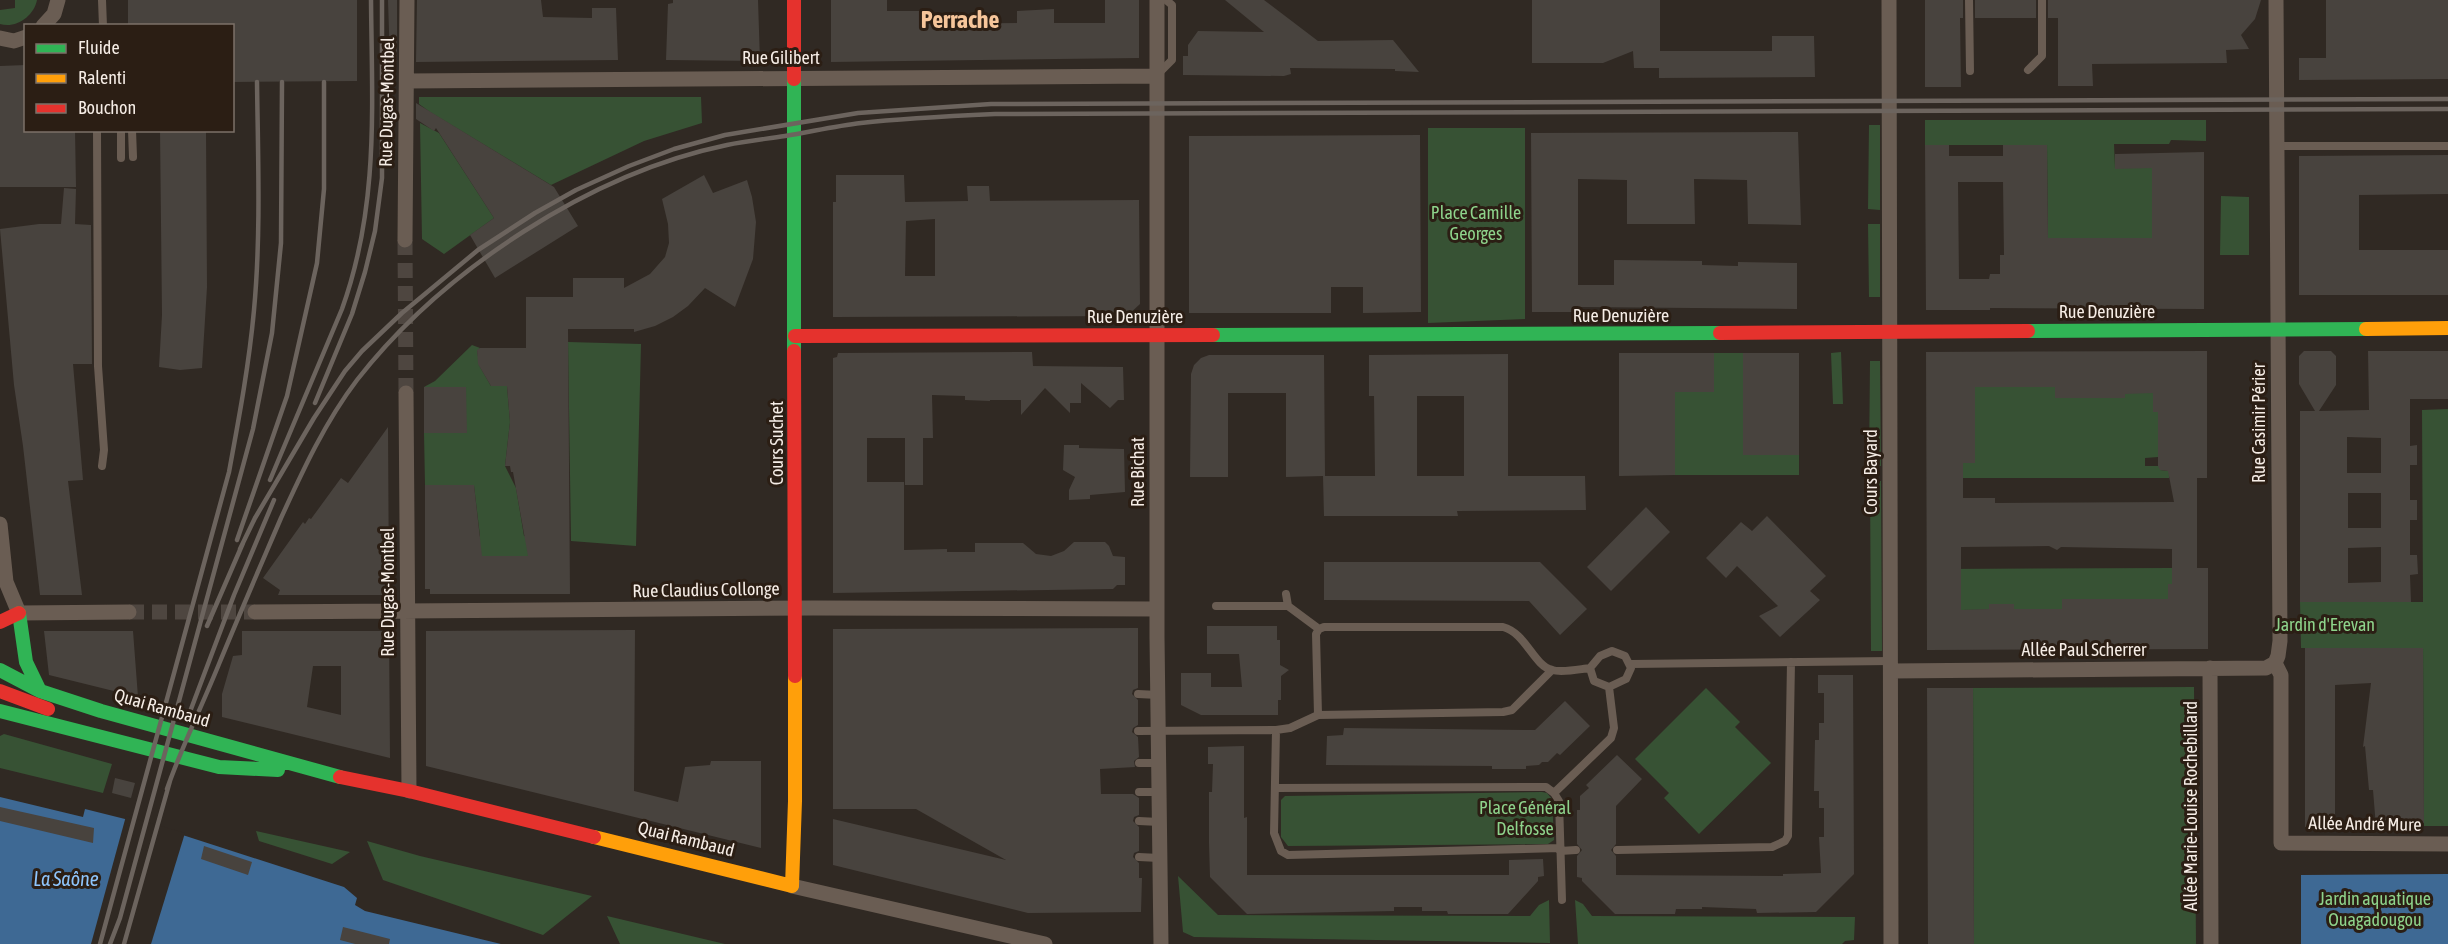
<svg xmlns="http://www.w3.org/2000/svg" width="2448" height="944" viewBox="0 0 2448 944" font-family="'Asap Condensed',sans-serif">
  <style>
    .green { fill: #375234 }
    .water { fill: #3e6994 }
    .pier { fill: #302923 }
    .building { fill: #48433e; fill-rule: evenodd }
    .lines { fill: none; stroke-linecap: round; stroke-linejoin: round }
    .street-tunnel { stroke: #4e4640; stroke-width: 15; stroke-dasharray: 15 8; stroke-linecap: butt }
    .lane { stroke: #6a5d53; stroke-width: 8 }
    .street { stroke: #6a5d53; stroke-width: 15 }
    .fast { stroke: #30b455; stroke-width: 14 }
    .slow { stroke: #ff9f0a; stroke-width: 14 }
    .jam { stroke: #e5322d; stroke-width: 14 }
    .rail { stroke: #6c645e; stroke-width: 4.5 }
    .labels { text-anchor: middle; stroke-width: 6; stroke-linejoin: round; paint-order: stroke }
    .street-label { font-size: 18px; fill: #f6ede6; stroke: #2b1e14 }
    .park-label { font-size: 18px; fill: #8ed38b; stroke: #2b1e14 }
    .water-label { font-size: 20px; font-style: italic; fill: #8ec5fc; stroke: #2b1e14 }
    .district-label { font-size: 24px; font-weight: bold; fill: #f6c59a; stroke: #2b1e14 }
  </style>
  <rect width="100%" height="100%" fill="#302923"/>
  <!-- green -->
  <path class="green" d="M 15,0 L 37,0 C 34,16 16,29 0,24 L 0,10 L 15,8 Z
    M 419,97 L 701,97 L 702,123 L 644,141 L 551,185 L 430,112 L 419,104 Z
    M 1925,120 L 2206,120 L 2206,141 L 2171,140 L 2169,144 L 2114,144 L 2115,168 L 2152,168 L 2152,238 L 2048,238 L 2047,145 L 1925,145 Z
    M 420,123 L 439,133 L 494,218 L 444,254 L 422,239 Z
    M 1869,125 L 1880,125 L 1880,210 L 1868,209 Z
    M 1428,128 L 1525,128 L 1525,319 L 1428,323 Z
    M 2221,196 L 2249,197 L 2249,255 L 2220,255 Z
    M 1868,224 L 1880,224 L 1880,297 L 1869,297 Z
    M 568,342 L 641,344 L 636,546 L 571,541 Z
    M 472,345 L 480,348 L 477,351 L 480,367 L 491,386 L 507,386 L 510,422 L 505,466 L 516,488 L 524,536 L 530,537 L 530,556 L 463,556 L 480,536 L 474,486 L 425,485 L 424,433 L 466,433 L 466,387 L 424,387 L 435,381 Z
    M 1841,352 L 1843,404 L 1833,404 L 1831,353 Z
    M 1714,353 L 1743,353 L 1743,455 L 1799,455 L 1799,475 L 1675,475 L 1675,392 L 1713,392 Z
    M 1870,361 L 1880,361 L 1881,466 L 1869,466 Z
    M 1975,387 L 2055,387 L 2055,398 L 2124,398 L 2125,392 L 2153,393 L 2154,412 L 2158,412 L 2158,457 L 2145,458 L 2145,466 L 2160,466 L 2160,470 L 2169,471 L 2169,478 L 1963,478 L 1963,463 L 1975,463 Z
    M 2448,409 L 2448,826 L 2424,826 L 2423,648 L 2301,648 L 2300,602 L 2423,602 L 2422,410 Z
    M 1870,481 L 1881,481 L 1882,651 L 1871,651 Z
    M 2172,568 L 2172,584 L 2168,584 L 2168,599 L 2062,599 L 2062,611 L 2049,609 L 1961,610 L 1942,569 Z
    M 2194,687 L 2196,944 L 1974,944 L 1973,688 Z
    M 1706,688 L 1740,722 L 1735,727 L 1771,763 L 1699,834 L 1664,798 L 1669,793 L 1635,759 Z
    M 4,734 L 112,764 L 103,793 L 0,768 L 0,736 Z
    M 1542,792 L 1547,793 L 1552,799 L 1554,840 L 1548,844 L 1288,846 L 1281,837 L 1281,800 L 1285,796 Z
    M 256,831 L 350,852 L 332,864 L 259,841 Z
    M 367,841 L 420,856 L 592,896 L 543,935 L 383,880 Z
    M 1178,876 L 1218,915 L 1530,916 L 1539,905 L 1549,900 L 1550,943 L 1194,937 L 1183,932 Z
    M 1575,900 L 1583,904 L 1592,916 L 1855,917 L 1854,940 L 1845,941 L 1842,944 L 1578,944 Z
    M 607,916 L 725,944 L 620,944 Z"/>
  <!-- water -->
  <path class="water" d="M 0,797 L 83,817 L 85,809 L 161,828 L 344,887 L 357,898 L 355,905 L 365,911 L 501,944 L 0,944 Z
    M 2448,874 L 2448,944 L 2301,944 L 2301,875 Z"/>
  <!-- pier -->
  <path class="pier" d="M 126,816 L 185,833 L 151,944 L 91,944 Z"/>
  <!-- building -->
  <path class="building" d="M 128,0 L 357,0 L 357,81 L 232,82 L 232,26 L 128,26 Z
    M 388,0 L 397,0 L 397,62 L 390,62 Z
    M 417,0 L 541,0 L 543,17 L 592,18 L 592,8 L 616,8 L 618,60 L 416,62 Z
    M 673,0 L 758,0 L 760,61 L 666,60 L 668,4 L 673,3 Z
    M 831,0 L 887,0 L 887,11 L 932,11 L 932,24 L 1017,23 L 1017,11 L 1054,9 L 1054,23 L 1105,23 L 1105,0 L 1139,0 L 1139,58 L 831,62 Z
    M 1225,0 L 1264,0 L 1318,41 L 1393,40 L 1419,72 L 1395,71 L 1395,69 L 1290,68 L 1291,74 L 1284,76 L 1183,75 L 1183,56 L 1188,56 L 1188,45 L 1198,31 L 1264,32 Z
    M 1532,0 L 1660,0 L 1660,51 L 1772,51 L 1772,36 L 1814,36 L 1815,77 L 1659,78 L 1659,68 L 1634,68 L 1633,51 L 1603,63 L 1532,63 Z
    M 1925,0 L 1963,0 L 1963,18 L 1960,18 L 1961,87 L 1925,87 Z
    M 1975,0 L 2036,0 L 2036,18 L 1975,18 Z
    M 2048,0 L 2261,0 L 2255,19 L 2241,35 L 2249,49 L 2226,50 L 2227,63 L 2092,64 L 2093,86 L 2058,86 L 2058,18 L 2048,18 Z
    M 2326,0 L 2448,0 L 2448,79 L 2299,80 L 2299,58 L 2326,58 Z
    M 26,65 L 26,130 L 75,130 L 76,187 L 0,187 L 0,66 Z
    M 416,103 L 554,187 L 578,226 L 495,278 L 470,235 L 494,218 L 436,128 L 434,131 L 416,119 Z
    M 160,130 L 206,130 L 207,287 L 202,368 L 180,370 L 159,367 L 162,315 Z
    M 1798,132 L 1801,225 L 1748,224 L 1747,180 L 1694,179 L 1695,224 L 1627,224 L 1627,180 L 1578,179 L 1578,285 L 1614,285 L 1614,260 L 1702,261 L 1702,265 L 1738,266 L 1738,262 L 1797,263 L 1797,309 L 1578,307 L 1578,312 L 1532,312 L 1531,133 Z
    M 1420,135 L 1421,312 L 1363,313 L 1363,287 L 1331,287 L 1331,313 L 1189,313 L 1189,136 Z
    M 1925,145 L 1949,145 L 1949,156 L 2003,156 L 2003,145 L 2047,145 L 2048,238 L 2152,238 L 2152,168 L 2115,169 L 2115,154 L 2204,152 L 2204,309 L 1990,308 L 1990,310 L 1926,310 ZM 1958,182 L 2003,182 L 2004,255 L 2000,255 L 2000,274 L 1990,274 L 1989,279 L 1959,279 Z
    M 2448,155 L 2448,194 L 2359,195 L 2359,250 L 2448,250 L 2448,295 L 2299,295 L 2299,156 Z
    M 704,175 L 713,193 L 747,180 L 752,197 L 756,222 L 753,259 L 735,307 L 705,288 L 688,306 L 673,317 L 655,326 L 634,332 L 634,329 L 568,329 L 570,594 L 430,594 L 430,589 L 425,589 L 425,485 L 474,485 L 482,556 L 528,556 L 513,472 L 511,472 L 510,466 L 505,466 L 510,422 L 507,386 L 491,386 L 478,364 L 477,350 L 480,348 L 526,348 L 526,297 L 573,297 L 573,278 L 624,278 L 624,288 L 650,274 L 665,257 L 669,243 L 668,224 L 662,199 Z
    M 836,175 L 904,175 L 905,202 L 968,201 L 967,186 L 989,186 L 990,201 L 1139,200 L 1140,304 L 1127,316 L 833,317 L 833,202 L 836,202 ZM 935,219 L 935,276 L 905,276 L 906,221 Z
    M 64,188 L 76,189 L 75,224 L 91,225 L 92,364 L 73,364 L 83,480 L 68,481 L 82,595 L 40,595 L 23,446 L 14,385 L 0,229 L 39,224 L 61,224 Z
    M 2207,351 L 2207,478 L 2197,478 L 2197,568 L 2208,568 L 2208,649 L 1927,650 L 1926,352 ZM 1975,387 L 2055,387 L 2055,398 L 2125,398 L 2125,394 L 2153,393 L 2153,412 L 2158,412 L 2158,466 L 2160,470 L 2168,471 L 2174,502 L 1995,503 L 1995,498 L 1963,498 L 1963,463 L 1975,463 ZM 2049,546 L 2057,550 L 2061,547 L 2172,549 L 2172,584 L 2168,584 L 2168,599 L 2062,599 L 2062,609 L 2014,609 L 2014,604 L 1989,604 L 1989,609 L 1961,610 L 1961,547 Z
    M 2304,351 L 2331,351 L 2336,356 L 2336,385 L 2319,411 L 2369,410 L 2368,351 L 2448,351 L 2448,399 L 2410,399 L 2410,446 L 2417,445 L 2417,465 L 2410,465 L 2410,500 L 2417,500 L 2417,520 L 2410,520 L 2410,555 L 2417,555 L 2418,574 L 2410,575 L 2411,602 L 2300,602 L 2300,411 L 2315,411 L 2299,384 L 2299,356 ZM 2347,437 L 2381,438 L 2381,473 L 2347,473 ZM 2348,493 L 2381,493 L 2381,528 L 2348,528 ZM 2381,547 L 2381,582 L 2348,583 L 2348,548 Z
    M 1032,352 L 1033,366 L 1123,367 L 1124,400 L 1118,400 L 1110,408 L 1081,383 L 1081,403 L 1070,403 L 1070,413 L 1045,388 L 1021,415 L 1021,400 L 990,400 L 990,401 L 965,400 L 965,396 L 932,395 L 933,438 L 923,438 L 923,485 L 905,485 L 905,438 L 867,438 L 867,482 L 904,482 L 904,550 L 947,549 L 947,552 L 975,552 L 975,543 L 1023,543 L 1036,554 L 1051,556 L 1064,551 L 1074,542 L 1105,542 L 1109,546 L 1113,556 L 1125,557 L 1125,585 L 1117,585 L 1113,589 L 833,593 L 833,358 L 837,357 L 838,353 Z
    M 1619,353 L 1714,353 L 1714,392 L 1675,392 L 1675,475 L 1619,476 Z
    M 1743,353 L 1799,353 L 1799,455 L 1743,455 Z
    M 1508,354 L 1508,476 L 1585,476 L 1586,510 L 1457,511 L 1458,516 L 1324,516 L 1323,476 L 1286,477 L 1286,393 L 1228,393 L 1228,477 L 1190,477 L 1191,374 L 1194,365 L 1201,358 L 1209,355 L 1324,355 L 1325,476 L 1375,476 L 1374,396 L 1369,396 L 1369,355 ZM 1417,396 L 1464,396 L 1464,476 L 1417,476 Z
    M 424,387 L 466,387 L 467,433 L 424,433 Z
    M 388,427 L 389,595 L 278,595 L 280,590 L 263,578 L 303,522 L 305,524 L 309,518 L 311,519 L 341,478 L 348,483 Z
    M 1064,445 L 1079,445 L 1079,448 L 1124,449 L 1125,492 L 1090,495 L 1090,499 L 1069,500 L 1069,490 L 1075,477 L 1063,470 Z
    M 1646,507 L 1670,532 L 1611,591 L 1587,567 Z
    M 1767,516 L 1826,576 L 1810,591 L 1820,600 L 1780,637 L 1759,616 L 1778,606 L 1737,566 L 1726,578 L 1706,558 L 1741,522 L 1752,531 Z
    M 1324,562 L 1540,562 L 1587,609 L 1560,635 L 1529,601 L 1324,600 Z
    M 1207,626 L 1277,626 L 1277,640 L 1280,640 L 1280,665 L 1289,670 L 1281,676 L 1281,700 L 1278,700 L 1278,715 L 1201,715 L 1181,705 L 1181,673 L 1211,673 L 1211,687 L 1242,687 L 1239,654 L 1207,654 Z
    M 1138,628 L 1138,688 L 1133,690 L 1132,694 L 1138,700 L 1138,725 L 1133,728 L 1132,732 L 1138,737 L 1139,757 L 1134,761 L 1135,767 L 1100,769 L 1101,794 L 1133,794 L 1139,798 L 1139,815 L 1134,817 L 1133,821 L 1139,827 L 1139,851 L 1134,853 L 1133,857 L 1139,863 L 1139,878 L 1142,878 L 1141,912 L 1028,913 L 833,865 L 833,819 L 1006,860 L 916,809 L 833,809 L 833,629 Z
    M 635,630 L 634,791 L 678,802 L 685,767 L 710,765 L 711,761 L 761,761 L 761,848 L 426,766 L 426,631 Z
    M 44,631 L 133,631 L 138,697 L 49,675 Z
    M 242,631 L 389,631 L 390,758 L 222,717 L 222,694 L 233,656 L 242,655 ZM 313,666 L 341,666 L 341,715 L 307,707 Z
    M 2305,648 L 2423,648 L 2424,823 L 2419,823 L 2418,826 L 2376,827 L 2373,790 L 2369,790 L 2365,746 L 2363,747 L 2371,683 L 2335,685 L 2335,827 L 2305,827 Z
    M 1818,675 L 1853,675 L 1854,874 L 1816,912 L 1757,913 L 1756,909 L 1702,907 L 1702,909 L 1676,909 L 1675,914 L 1615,914 L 1582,881 L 1582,878 L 1577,877 L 1577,856 L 1582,850 L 1577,844 L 1577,810 L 1580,810 L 1580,796 L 1589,788 L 1586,785 L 1617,755 L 1642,779 L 1616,806 L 1616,844 L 1611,850 L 1616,856 L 1616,875 L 1783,876 L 1783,874 L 1821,873 L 1819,837 L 1824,837 L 1824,808 L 1819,808 L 1819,791 L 1814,791 L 1815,740 L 1819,740 L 1819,723 L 1824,723 L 1824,693 L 1818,693 Z
    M 1927,688 L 1973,688 L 1974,944 L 1928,944 Z
    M 1565,701 L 1590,726 L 1560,755 L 1557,753 L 1548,762 L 1542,762 L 1539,765 L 1526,766 L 1526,769 L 1492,769 L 1492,766 L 1326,765 L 1327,736 L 1343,735 L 1344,728 L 1535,730 Z
    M 1244,746 L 1244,818 L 1247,817 L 1247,875 L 1509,875 L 1509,860 L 1543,859 L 1544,876 L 1538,877 L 1538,881 L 1508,914 L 1448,914 L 1447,911 L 1422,911 L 1422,907 L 1394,907 L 1394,911 L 1247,914 L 1210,877 L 1209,843 L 1209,792 L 1212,792 L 1213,764 L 1208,764 L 1208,747 Z
    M 115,778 L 135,783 L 131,798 L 112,793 Z
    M 0,807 L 94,828 L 93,843 L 0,821 Z
    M 204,846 L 252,862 L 248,875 L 201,859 Z
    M 343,927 L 390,939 L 389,944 L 355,944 L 340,940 Z"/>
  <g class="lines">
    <!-- street-tunnel -->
    <path class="street-tunnel" d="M 405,240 L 406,393
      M 129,612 L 255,612"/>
    <!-- lane -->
    <path class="lane" d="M 102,0 L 103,26
      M 1969,0 L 1970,71
      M 2028,70 L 2042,56 L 2042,0
      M 1159,73 L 1172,60 L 1172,5 L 1166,0
      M 97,130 L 98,366 L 104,450 L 102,466
      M 121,130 L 121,158
      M 132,130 L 133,157
      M 2277,146 L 2448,146
      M 1286,594 L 1288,606
      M 1216,606 L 1288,606 L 1319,629
      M 1612,651 L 1625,656 L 1631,668 L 1626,679 L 1609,687 L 1594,681 L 1590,668 L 1600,656 Z
      M 1631,664 L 1891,661
      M 1138,694 L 1158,695
      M 1318,715 L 1316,634 L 1319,629 L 1324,627 L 1503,627 C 1526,633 1533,665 1552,670 C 1563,673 1580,669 1590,668
      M 1276,730 L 1274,833 L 1281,851 L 1288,855 L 1560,848
      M 1138,731 L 1276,730 L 1290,728 L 1318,715 L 1503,712 L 1512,710 L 1552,670
      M 1139,763 L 1158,763
      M 1275,788 L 1546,787 L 1554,793 L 1559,801 L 1562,900
      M 1139,792 L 1159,792
      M 1554,793 L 1611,738 L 1614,728 L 1609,687
      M 1139,821 L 1159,822
      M 1617,850 L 1772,847 L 1785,841 L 1788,836 L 1791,662
      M 1560,851 L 1576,850
      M 1139,857 L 1159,858"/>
    <!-- street -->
    <path class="street" d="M 1157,0 L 1157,637 L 1161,944
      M 1889,0 L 1891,944
      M 43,26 L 54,14 L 58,0
      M 0,38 L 14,41 L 26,37
      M 407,81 L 1156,76
      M 405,240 L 407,0
      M 406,393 L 409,791
      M 0,524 L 6,582 L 19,613 L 129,612
      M 255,612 L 813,608 L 1157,609
      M 2275,663 L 2278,656 L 2280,641 L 2276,0
      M 2275,663 L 2281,675 L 2281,843 L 2448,844
      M 2210,668 L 2211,944
      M 1892,671 L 2266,668 L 2275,663
      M 792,886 L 1045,944"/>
    <!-- fast -->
    <path class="fast" d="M 794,79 L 794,351
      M 2028,331 L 2366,329
      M 1213,335 L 1720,333
      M 19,613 L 26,662 L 40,691
      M 0,670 L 40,691 L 101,711 L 340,777
      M 0,711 L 219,767 L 278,770"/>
    <!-- slow -->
    <path class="slow" d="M 2366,329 L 2448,328
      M 594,837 L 792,886 L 795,801 L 795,676"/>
    <!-- jam -->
    <path class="jam" d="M 794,0 L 794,79
      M 1720,333 L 2028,331
      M 795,336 L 1213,335
      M 794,351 L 795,676
      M 0,622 L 19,613
      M 0,691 L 48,709
      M 340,777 L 409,791 L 594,837"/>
    <!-- rail -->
    <path class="rail" d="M 315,403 L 352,314 L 365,272 L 375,231 L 382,178 L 382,0
      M 270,480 L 342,309 C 379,206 372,108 371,0
      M 237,540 L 287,396 L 317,263 L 324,189 L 324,82
      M 240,549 L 255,518 L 314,418 L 345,371 L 362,351 L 402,313 L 478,250 L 535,213 L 576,190 L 629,166 L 674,149 L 725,135 L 858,113 L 991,104 L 2448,99
      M 207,626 L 243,543
      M 188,717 L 234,595 L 274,500
      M 167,789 C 182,746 202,706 219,664 C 239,615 260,567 281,518 C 303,470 325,422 357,380 C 443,270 591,173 727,145 C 746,141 766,139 785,136 C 810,132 835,126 861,123 C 905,118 950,116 995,114 L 2448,109
      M 100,944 L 229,472 C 239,418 249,365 254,310 C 261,235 258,158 257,82
      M 110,944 L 120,918 L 253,429 L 272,333 L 281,243 L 282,82
      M 124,944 L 170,781"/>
  </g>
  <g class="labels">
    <!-- street labels -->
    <g class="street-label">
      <text x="781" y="64">Rue Gilibert</text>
      <text transform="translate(387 102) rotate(-89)" y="6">Rue Dugas-Montbel</text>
      <text x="2107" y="318">Rue Denuzière</text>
      <text x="1621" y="322">Rue Denuzière</text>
      <text x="1135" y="323">Rue Denuzière</text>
      <text transform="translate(2259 423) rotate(-90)" y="6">Rue Casimir Périer</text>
      <text transform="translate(777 443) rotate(-90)" y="6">Cours Suchet</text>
      <text transform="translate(1138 472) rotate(-90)" y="6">Rue Bichat</text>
      <text transform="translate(1871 472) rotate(-90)" y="6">Cours Bayard</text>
      <text transform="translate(706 590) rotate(-1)" y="6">Rue Claudius Collonge</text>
      <text transform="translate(388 592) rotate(-90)" y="6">Rue Dugas-Montbel</text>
      <text x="2084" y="656">Allée Paul Scherrer</text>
      <text transform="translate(162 708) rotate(16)" y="6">Quai Rambaud</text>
      <text transform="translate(2191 806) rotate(-90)" y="6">Allée Marie-Louise Rochebillard</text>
      <text transform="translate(2365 824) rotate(1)" y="6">Allée André Mure</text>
      <text transform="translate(686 839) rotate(14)" y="6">Quai Rambaud</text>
    </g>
    <!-- park labels -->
    <g class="park-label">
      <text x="1476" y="219">Place Camille<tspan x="1476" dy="21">Georges</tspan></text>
      <text x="2325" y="631">Jardin d'Erevan</text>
      <text x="1525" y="814">Place Général<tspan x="1525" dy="21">Delfosse</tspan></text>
      <text x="2375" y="905">Jardin aquatique<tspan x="2375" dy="21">Ouagadougou</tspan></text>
    </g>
    <!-- water labels -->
    <g class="water-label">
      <text x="66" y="886">La Saône</text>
    </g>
    <!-- district labels -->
    <g class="district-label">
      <text x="960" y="28">Perrache</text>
    </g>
  </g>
  <!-- legend -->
  <rect x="24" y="24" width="210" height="108" fill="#2b1e14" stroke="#7c7168" stroke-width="1.5"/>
  <rect x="36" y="44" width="30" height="9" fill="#30b455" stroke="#7c7168" stroke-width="1.5"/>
  <text x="78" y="54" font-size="18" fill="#f6ede6">Fluide</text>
  <rect x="36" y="74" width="30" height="9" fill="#ff9f0a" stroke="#7c7168" stroke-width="1.5"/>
  <text x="78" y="84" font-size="18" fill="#f6ede6">Ralenti</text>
  <rect x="36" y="104" width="30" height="9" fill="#e5322d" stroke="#7c7168" stroke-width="1.5"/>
  <text x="78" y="114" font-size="18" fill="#f6ede6">Bouchon</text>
</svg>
